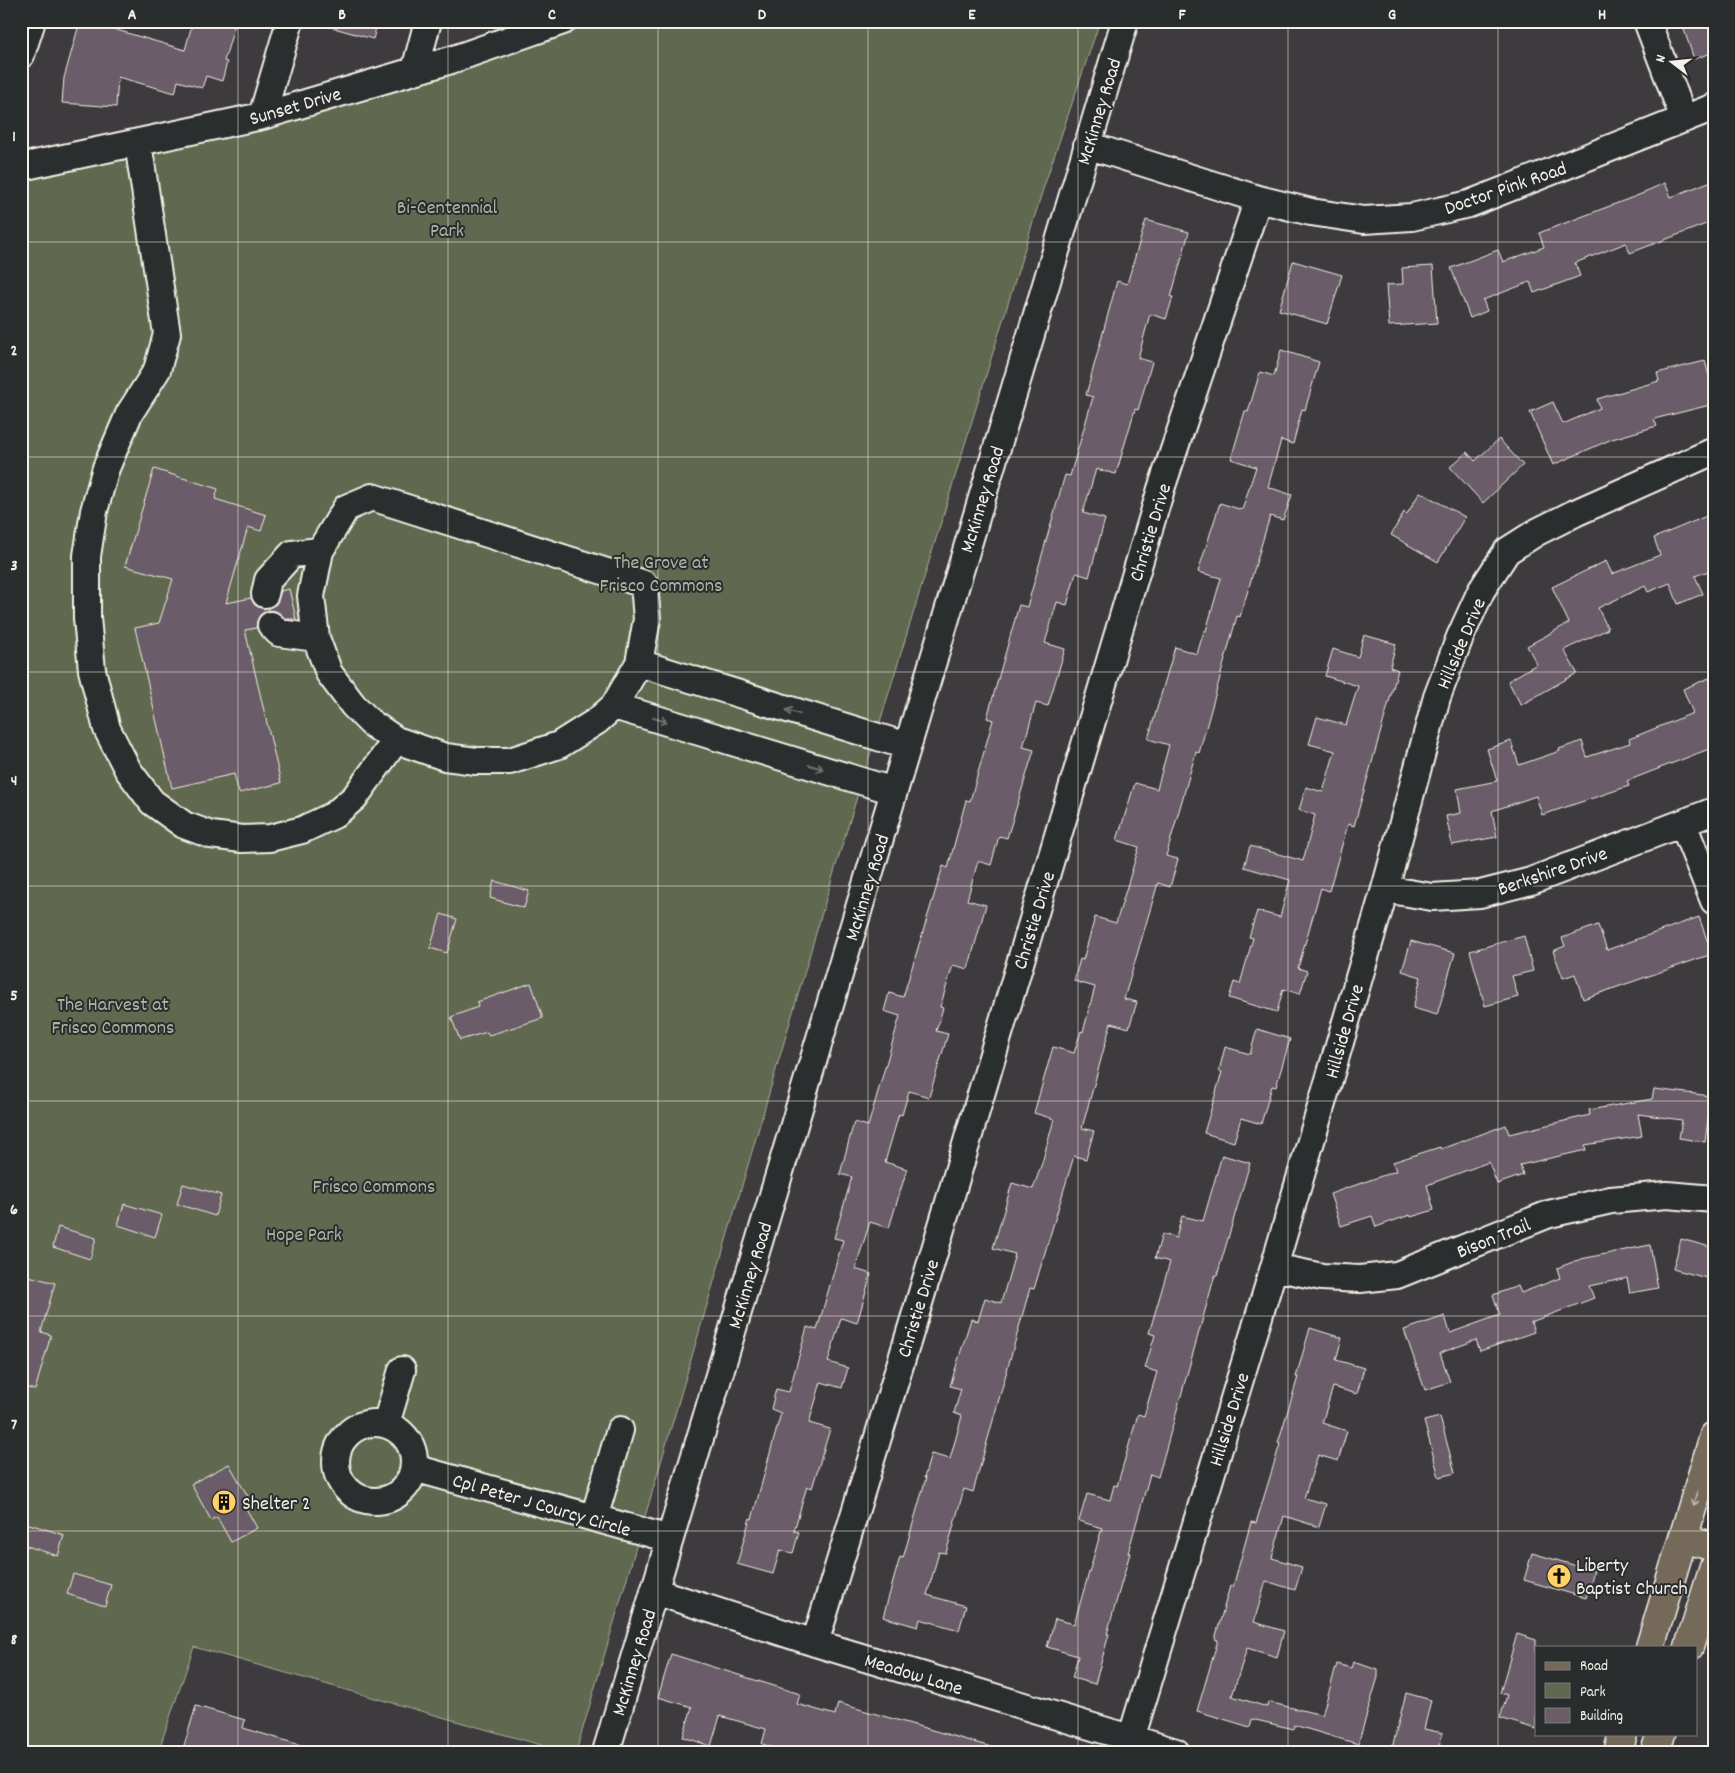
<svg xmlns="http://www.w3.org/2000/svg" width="1735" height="1773" viewBox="0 0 1735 1773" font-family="Dekko,sans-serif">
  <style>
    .green { fill: #60694f; stroke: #aaad9c }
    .building { fill: #6b5c68; stroke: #f4f1e8 }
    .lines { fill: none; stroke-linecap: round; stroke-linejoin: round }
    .minor-casing { stroke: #f4f1e8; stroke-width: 30 }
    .major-casing { stroke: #f4f1e8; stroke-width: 31 }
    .minor { stroke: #2a2d2e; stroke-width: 26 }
    .major { stroke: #746a5a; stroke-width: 28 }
    .oneway { stroke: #71726f }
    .oneway2 { stroke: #c1bbaf }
    .grid { fill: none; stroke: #f4f1e8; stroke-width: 1; stroke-opacity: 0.55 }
    .labels { text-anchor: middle; stroke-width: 4; stroke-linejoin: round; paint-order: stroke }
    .street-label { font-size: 20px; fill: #f4f1e8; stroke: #2a2d2e }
    .park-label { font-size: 20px; fill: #b1b4a3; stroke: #2a2d2e }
    .poi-label { font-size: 20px; fill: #f4f1e8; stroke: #2a2d2e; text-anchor: start }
    .neatline { fill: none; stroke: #f4f1e8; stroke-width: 2 }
    .grid-label { font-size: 16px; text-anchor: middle; font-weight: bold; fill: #f4f1e8 }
  </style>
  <rect width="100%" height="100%" fill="#3e3b3f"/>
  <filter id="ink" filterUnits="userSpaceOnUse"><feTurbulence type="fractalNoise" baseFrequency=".02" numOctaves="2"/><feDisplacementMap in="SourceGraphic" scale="10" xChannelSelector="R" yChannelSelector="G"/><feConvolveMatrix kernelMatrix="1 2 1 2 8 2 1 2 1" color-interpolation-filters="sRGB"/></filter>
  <g filter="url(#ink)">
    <!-- green -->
    <path class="green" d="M 607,21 L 1100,21 L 1043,189 L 831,882 L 576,1752 L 566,1752 L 194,1647 L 158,1752 L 21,1752 L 21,166 Z"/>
    <!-- building -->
    <path class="building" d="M 80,21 L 86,21 L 185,50 L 193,21 L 236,21 L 224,61 L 227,62 L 222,81 L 206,76 L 202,88 L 178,81 L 175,93 L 118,77 L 116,107 L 62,103 L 64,78 Z
      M 327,21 L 378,21 L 373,39 L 327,26 Z
      M 1681,21 L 1714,21 L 1714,52 L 1694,59 Z
      M 1714,180 L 1714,221 L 1630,253 L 1626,243 L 1575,263 L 1580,276 L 1534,293 L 1530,282 L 1483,300 L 1487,311 L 1470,318 L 1451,268 L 1498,250 L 1503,262 L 1544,247 L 1539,233 L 1644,193 L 1644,192 L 1665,183 L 1671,197 Z
      M 1146,220 L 1189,232 L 1171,297 L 1173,297 L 1166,319 L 1150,314 L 1138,358 L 1152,362 L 1138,410 L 1135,409 L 1116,474 L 1096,469 L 1083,513 L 1105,519 L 1089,577 L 1076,573 L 1067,605 L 1057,602 L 1045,643 L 1065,649 L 1048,706 L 1036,703 L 1023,747 L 1034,750 L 1007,838 L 999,836 L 991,865 L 978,861 L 967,900 L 986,905 L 968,969 L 953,965 L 940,1007 L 943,1008 L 936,1031 L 948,1034 L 929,1097 L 909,1091 L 902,1115 L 899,1114 L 885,1162 L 907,1169 L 889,1228 L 870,1222 L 855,1269 L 871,1274 L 857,1323 L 841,1318 L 828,1362 L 848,1368 L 842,1388 L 821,1382 L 809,1423 L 830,1429 L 812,1488 L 807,1486 L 794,1531 L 799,1532 L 793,1553 L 780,1550 L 773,1574 L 737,1564 L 750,1518 L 752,1519 L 781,1413 L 771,1409 L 776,1389 L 789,1392 L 807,1327 L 817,1330 L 843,1240 L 834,1238 L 852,1177 L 840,1174 L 854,1122 L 868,1126 L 900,1016 L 884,1011 L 889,993 L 903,997 L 943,866 L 948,868 L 966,800 L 970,801 L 993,720 L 987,718 L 1019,605 L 1027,607 L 1065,475 L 1070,476 L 1093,397 L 1086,395 L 1117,281 L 1127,284 Z
      M 1293,261 L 1342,275 L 1327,324 L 1279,310 Z
      M 1433,266 L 1437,323 L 1389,326 L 1386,285 L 1403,284 L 1402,268 Z
      M 1281,350 L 1319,362 L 1305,410 L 1302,409 L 1293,444 L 1281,440 L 1268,487 L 1292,495 L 1283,520 L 1270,516 L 1240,617 L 1237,616 L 1199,753 L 1196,752 L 1166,856 L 1178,859 L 1170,887 L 1158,883 L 1124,999 L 1137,1002 L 1129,1028 L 1111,1023 L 1082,1128 L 1094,1131 L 1086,1159 L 1074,1156 L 1034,1289 L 1030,1288 L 973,1492 L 964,1489 L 946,1553 L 939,1552 L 927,1595 L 966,1606 L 959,1630 L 920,1619 L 918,1627 L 883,1617 L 900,1557 L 903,1558 L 926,1478 L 924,1478 L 931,1454 L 950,1459 L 962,1416 L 954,1413 L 961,1389 L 950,1386 L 971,1319 L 978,1321 L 985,1298 L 1001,1303 L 1015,1254 L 993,1248 L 1000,1224 L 1012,1183 L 1033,1189 L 1042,1163 L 1054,1119 L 1034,1113 L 1053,1047 L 1074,1053 L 1081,1031 L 1083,1032 L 1095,987 L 1074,981 L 1080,959 L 1083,960 L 1095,917 L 1116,923 L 1139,847 L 1117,840 L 1135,783 L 1157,789 L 1169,745 L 1148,739 L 1175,647 L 1197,654 L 1204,631 L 1206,631 L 1221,578 L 1198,572 L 1220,503 L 1242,510 L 1256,467 L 1231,459 L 1245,411 L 1248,412 L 1260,372 L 1274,376 Z
      M 1705,361 L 1714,394 L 1714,404 L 1654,419 L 1657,426 L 1612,439 L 1553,465 L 1530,412 L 1553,402 L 1563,424 L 1600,408 L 1597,399 L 1659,381 L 1657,373 Z
      M 1499,439 L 1523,465 L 1483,503 L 1450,467 L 1467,452 L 1475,461 Z
      M 154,469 L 218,489 L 215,499 L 266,515 L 261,531 L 248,527 L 226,603 L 251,598 L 255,605 L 261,608 L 269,608 L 276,604 L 281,591 L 289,589 L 296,619 L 286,619 L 275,611 L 268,610 L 260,615 L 257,621 L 256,628 L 245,630 L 281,783 L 239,793 L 234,774 L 172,788 L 135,628 L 159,623 L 173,579 L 125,566 Z
      M 1420,492 L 1465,517 L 1438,562 L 1391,535 L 1404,512 L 1407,514 Z
      M 1714,513 L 1714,569 L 1695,576 L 1703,594 L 1678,604 L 1670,583 L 1648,592 L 1645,586 L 1598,608 L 1608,629 L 1564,650 L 1577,673 L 1521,705 L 1508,681 L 1537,664 L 1527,646 L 1569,623 L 1552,587 L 1606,561 L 1612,574 L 1660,555 L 1654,538 Z
      M 1364,635 L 1396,644 L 1390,667 L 1398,670 L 1354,826 L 1348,824 L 1329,891 L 1321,888 L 1298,968 L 1307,971 L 1300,994 L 1283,989 L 1277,1012 L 1229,998 L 1234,982 L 1240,984 L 1253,938 L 1249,937 L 1257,911 L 1280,917 L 1290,880 L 1244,867 L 1250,846 L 1303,861 L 1315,815 L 1299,810 L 1306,787 L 1323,792 L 1335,751 L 1309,744 L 1317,717 L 1346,725 L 1358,686 L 1325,676 L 1333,649 L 1358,657 Z
      M 1709,678 L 1714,689 L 1714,747 L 1627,781 L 1629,786 L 1542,815 L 1536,796 L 1492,811 L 1497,837 L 1452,845 L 1446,816 L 1461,813 L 1457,789 L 1497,781 L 1487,749 L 1511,741 L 1519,765 L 1560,751 L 1559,749 L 1582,741 L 1587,757 L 1630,743 L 1629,739 L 1693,713 L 1683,689 Z
      M 494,881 L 529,891 L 524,908 L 490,898 Z
      M 441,914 L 457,919 L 447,953 L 430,948 Z
      M 1699,917 L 1712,954 L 1583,999 L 1575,974 L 1563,978 L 1553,951 L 1565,946 L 1562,938 L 1598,925 L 1607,950 Z
      M 1524,936 L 1533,971 L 1512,976 L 1518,997 L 1485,1006 L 1470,951 Z
      M 1411,941 L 1455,953 L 1437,1015 L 1413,1008 L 1421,977 L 1402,971 Z
      M 531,983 L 543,1018 L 489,1035 L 487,1032 L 460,1040 L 451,1017 L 478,1007 L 477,1002 Z
      M 1257,1029 L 1290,1039 L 1276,1087 L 1272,1086 L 1261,1124 L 1241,1118 L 1234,1142 L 1204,1133 L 1222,1072 L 1219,1071 L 1225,1047 L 1250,1054 Z
      M 1654,1089 L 1711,1096 L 1705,1142 L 1679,1138 L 1682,1120 L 1638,1114 L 1642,1136 L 1585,1145 L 1586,1150 L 1520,1165 L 1523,1175 L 1497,1184 L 1489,1162 L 1427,1185 L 1434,1210 L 1411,1217 L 1410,1215 L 1376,1227 L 1372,1216 L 1341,1226 L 1330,1194 L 1396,1171 L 1393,1162 L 1440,1147 L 1441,1149 L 1506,1125 L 1509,1134 L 1590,1115 L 1589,1110 L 1652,1099 Z
      M 1222,1155 L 1250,1163 L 1217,1276 L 1215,1275 L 1195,1346 L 1158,1477 L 1150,1474 L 1128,1553 L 1130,1553 L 1107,1634 L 1109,1634 L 1095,1684 L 1072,1678 L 1078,1656 L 1047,1647 L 1055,1619 L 1074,1624 L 1102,1528 L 1079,1521 L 1087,1494 L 1110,1500 L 1114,1485 L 1117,1486 L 1138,1414 L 1144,1416 L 1157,1372 L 1145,1368 L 1155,1335 L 1149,1333 L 1170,1262 L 1155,1258 L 1162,1234 L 1176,1238 L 1182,1216 L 1203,1221 Z
      M 183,1184 L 221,1195 L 215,1216 L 177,1204 Z
      M 124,1204 L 162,1215 L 155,1237 L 118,1225 Z
      M 58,1227 L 96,1238 L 90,1259 L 53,1247 Z
      M 1681,1239 L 1714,1248 L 1714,1280 L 1673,1269 Z
      M 1650,1245 L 1658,1288 L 1630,1293 L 1627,1278 L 1589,1286 L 1594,1298 L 1531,1322 L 1534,1332 L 1480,1351 L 1476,1340 L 1440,1353 L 1450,1382 L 1425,1390 L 1404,1330 L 1445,1316 L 1450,1333 L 1500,1315 L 1493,1295 L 1518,1286 L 1521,1293 L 1560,1278 L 1557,1268 L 1581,1259 Z
      M 21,1274 L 55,1283 L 41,1332 L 51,1335 L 35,1390 L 21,1386 Z
      M 1310,1328 L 1342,1338 L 1336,1360 L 1364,1368 L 1357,1394 L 1333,1387 L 1322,1423 L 1347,1431 L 1338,1461 L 1318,1455 L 1304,1498 L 1326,1504 L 1319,1527 L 1284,1516 L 1272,1558 L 1302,1567 L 1295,1590 L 1266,1581 L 1254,1622 L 1284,1631 L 1277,1657 L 1247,1648 L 1232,1696 L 1267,1707 L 1268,1702 L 1322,1715 L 1337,1664 L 1351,1668 L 1353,1662 L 1378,1670 L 1378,1677 L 1358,1744 L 1294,1725 L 1293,1729 L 1252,1719 L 1250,1727 L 1197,1711 L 1218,1640 L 1215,1639 L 1230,1586 L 1233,1587 L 1251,1522 L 1256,1523 L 1280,1444 L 1278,1443 L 1298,1377 L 1296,1377 Z
      M 1440,1417 L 1455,1473 L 1439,1477 L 1424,1421 Z
      M 229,1464 L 250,1500 L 243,1503 L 257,1528 L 231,1542 L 217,1517 L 211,1520 L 191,1484 Z
      M 26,1523 L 64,1535 L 58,1556 L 21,1544 Z
      M 1532,1553 L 1594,1571 L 1586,1598 L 1524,1580 Z
      M 73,1574 L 111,1585 L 105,1606 L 67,1594 Z
      M 1517,1634 L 1536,1640 L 1536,1729 L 1500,1718 L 1507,1695 L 1500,1693 Z
      M 671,1654 L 800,1694 L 797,1704 L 835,1715 L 838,1703 L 991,1747 L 991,1752 L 869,1752 L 851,1747 L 850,1752 L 788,1752 L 762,1744 L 766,1729 L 720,1716 L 711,1746 L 683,1737 L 692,1707 L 658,1697 Z
      M 1406,1693 L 1431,1700 L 1424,1729 L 1443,1733 L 1437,1752 L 1391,1752 Z
      M 196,1706 L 245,1720 L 243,1728 L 307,1747 L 306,1752 L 182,1752 Z"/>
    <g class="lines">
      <defs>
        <path id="minor" d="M 1647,21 L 1684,119
          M 21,55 L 32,21
          M 415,70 L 428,21
          M 262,116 L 290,21
          M 138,143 L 167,334 L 157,370 L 129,414 L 106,468 L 94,511 L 87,556 L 87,618 L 92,670 L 107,729 L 128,770 L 152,802 L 184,825 L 211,835 L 242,839 L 270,838 L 302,830 L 334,815 L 355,797 L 396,740
          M 1087,145 L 1258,199 L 1311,212 L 1364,220 L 1412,217 L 1469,204 L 1714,107
          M 21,167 L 262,116 L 451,60 L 563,21
          M 372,497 L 644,584 L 647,619 L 639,663 L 614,706 L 597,721 L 559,745 L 510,761 L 476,761 L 445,757 L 396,740 L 371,723 L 353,705 L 329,673 L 316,638 L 311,596 L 320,551 L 346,508 Z
          M 265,594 L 268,580 L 292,554 L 320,551
          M 271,625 L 279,633 L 316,638
          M 639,663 L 907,746
          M 614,706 L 894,791
          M 1683,824 L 1714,901
          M 1385,889 L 1432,897 L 1480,894 L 1531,881 L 1714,811
          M 1274,1267 L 1322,1277 L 1360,1279 L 1397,1275 L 1549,1214 L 1611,1200 L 1667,1195 L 1714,1199
          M336 1462a39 39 0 1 1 78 0a39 39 0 1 1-78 0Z
          M 386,1424 L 402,1370
          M 414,1468 L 670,1539
          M 594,1518 L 620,1430
          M 654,1591 L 815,1643 L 1176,1752
          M 815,1643 L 919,1303 L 1161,489 L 1258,199
          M 1131,1739 L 1274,1267 L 1385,889 L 1437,697 L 1460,637 L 1481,591 L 1507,551 L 1537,532 L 1575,513 L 1714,451
          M 606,1752 L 1125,21"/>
        <path id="major" d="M 1683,1538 L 1714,1547
          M 1650,1647 L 1714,1436
          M 1689,1647 L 1714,1567
          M 1618,1752 L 1623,1734
          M 1655,1752 L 1661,1734"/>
      </defs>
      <!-- minor casing -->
      <use href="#minor" class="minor-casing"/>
      <!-- major casing -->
      <use href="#major" class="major-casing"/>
      <!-- minor -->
      <use href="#minor" class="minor"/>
      <!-- major -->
      <use href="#major" class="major"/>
    </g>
    <!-- one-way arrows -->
    <defs><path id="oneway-shaft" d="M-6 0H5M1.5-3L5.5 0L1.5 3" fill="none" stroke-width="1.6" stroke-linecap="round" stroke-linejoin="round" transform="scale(1.25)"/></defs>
    <g class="oneway">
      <use href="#oneway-shaft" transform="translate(793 712) rotate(-163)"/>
      <use href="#oneway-shaft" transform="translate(660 720) rotate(17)"/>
      <use href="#oneway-shaft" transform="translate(816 767) rotate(17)"/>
    </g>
    <use class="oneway2" href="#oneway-shaft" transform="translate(1695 1499) rotate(107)"/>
  </g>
  <!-- grid -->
  <path class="grid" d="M 238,21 L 238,1752M 448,21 L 448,1752M 658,21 L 658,1752M 868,21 L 868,1752M 1078,21 L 1078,1752M 1288,21 L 1288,1752M 1498,21 L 1498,1752M 21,242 L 1714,242M 21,457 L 1714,457M 21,672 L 1714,672M 21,886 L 1714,886M 21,1101 L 1714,1101M 21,1316 L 1714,1316M 21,1531 L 1714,1531"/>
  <!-- icons -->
  <defs>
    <symbol id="building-disc" viewBox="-11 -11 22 22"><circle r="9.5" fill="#ffd166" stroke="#2a2d2e"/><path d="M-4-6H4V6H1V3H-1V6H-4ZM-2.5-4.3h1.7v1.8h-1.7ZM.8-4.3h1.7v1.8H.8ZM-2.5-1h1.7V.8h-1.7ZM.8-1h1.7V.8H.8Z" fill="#111"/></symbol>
    <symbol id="church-disc" viewBox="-11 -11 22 22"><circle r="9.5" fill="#ffd166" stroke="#2a2d2e"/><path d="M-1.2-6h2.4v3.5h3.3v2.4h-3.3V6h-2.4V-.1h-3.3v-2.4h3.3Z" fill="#111"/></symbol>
  </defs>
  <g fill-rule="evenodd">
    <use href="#building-disc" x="210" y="1488" width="28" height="28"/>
    <use href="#church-disc" x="1545" y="1562" width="28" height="28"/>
  </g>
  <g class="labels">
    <!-- street labels -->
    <g class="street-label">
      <text transform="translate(295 105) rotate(-16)" y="7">Sunset Drive</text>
      <text transform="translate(1098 111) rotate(-73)" y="7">McKinney Road</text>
      <text transform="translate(1505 187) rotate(-19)" y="7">Doctor Pink Road</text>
      <text transform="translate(981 499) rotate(-73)" y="7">McKinney Road</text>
      <text transform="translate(1149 532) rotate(-73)" y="7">Christie Drive</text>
      <text transform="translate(1460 643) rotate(-67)" y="7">Hillside Drive</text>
      <text transform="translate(1552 870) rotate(-19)" y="7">Berkshire Drive</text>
      <text transform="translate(866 887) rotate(-73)" y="7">McKinney Road</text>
      <text transform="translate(1033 920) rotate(-73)" y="7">Christie Drive</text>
      <text transform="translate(1343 1031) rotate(-74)" y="7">Hillside Drive</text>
      <text transform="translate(1493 1237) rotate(-22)" y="7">Bison Trail</text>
      <text transform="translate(749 1275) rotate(-73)" y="7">McKinney Road</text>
      <text transform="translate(917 1308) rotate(-73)" y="7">Christie Drive</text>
      <text transform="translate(1228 1419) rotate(-73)" y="7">Hillside Drive</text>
      <text transform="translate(542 1504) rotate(16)" y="7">Cpl Peter J Courcy Circle</text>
      <text transform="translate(633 1662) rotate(-73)" y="7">McKinney Road</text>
      <text transform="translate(914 1673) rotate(17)" y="7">Meadow Lane</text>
    </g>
    <!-- park labels -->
    <g class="park-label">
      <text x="447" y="213">Bi-Centennial<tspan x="447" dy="23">Park</tspan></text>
      <text x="661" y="568">The Grove at<tspan x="661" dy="23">Frisco Commons</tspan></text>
      <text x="113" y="1010">The Harvest at<tspan x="113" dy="23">Frisco Commons</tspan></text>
      <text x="374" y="1192">Frisco Commons</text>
      <text x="304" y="1240">Hope Park</text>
    </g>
    <!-- poi labels -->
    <g class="poi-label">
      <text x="242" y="1509">Shelter 2</text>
      <text x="1576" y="1571">Liberty<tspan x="1576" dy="23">Baptist Church</tspan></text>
    </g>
  </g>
  <!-- margin -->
  <rect width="1735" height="1773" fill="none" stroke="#2a2d2e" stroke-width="55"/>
  <!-- legend -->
  <rect x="1535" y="1646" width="162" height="90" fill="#2a2d2e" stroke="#7b7b78"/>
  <rect x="1545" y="1662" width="25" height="8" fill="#746a5a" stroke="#7b7b78"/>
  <text x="1580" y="1670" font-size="15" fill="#f4f1e8">Road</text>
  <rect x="1545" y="1683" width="25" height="15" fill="#60694f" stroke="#7b7b78"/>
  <text x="1580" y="1696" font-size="15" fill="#f4f1e8">Park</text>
  <rect x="1545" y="1708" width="25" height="15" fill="#6b5c68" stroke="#7b7b78"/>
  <text x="1580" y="1720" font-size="15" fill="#f4f1e8">Building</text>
  <!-- north arrow -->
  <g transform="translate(1672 62) rotate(286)" stroke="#2a2d2e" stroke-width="4" paint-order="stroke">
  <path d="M0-4L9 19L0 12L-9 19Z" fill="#f4f1e8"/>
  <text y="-8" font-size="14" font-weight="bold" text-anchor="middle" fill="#f4f1e8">N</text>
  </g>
  <rect x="28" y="28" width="1680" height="1718" class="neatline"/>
  <g class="grid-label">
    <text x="132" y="19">A</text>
    <text x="342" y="19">B</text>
    <text x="552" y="19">C</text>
    <text x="762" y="19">D</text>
    <text x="972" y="19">E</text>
    <text x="1182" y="19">F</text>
    <text x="1392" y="19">G</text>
    <text x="1602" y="19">H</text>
    <text x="14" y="141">1</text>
    <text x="14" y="355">2</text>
    <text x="14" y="570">3</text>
    <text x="14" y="785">4</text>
    <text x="14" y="1000">5</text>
    <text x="14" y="1214">6</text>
    <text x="14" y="1429">7</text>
    <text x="14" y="1644">8</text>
  </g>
</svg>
